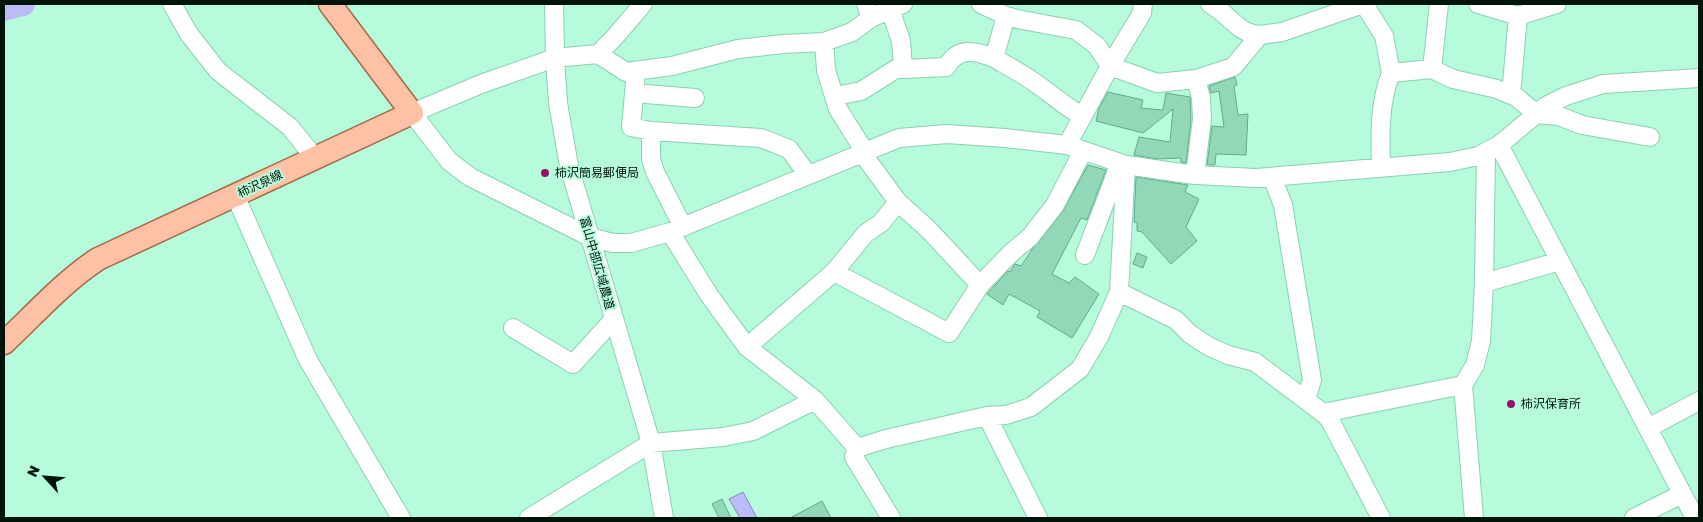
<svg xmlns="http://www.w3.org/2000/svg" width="1703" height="522" viewBox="0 0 1703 522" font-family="'Golos Text','Noto Sans JP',sans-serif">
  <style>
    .water { fill: #bbbbf7; stroke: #8389b0 }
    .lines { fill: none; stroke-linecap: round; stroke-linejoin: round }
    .river { stroke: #bbbbf7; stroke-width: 24 }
    .building { fill: #92d7b7; stroke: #65a98b }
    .minor-casing { stroke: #8bd0b1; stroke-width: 20 }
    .major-casing { stroke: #a46948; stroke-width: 25 }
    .minor { stroke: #fff; stroke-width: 18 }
    .major { stroke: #fec1a5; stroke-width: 22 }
    .poi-dot { fill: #93126c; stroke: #b6fcdc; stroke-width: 2 }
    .labels { text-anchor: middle; stroke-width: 4; stroke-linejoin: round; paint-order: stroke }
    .poi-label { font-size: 12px; fill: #00140a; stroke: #b6fcdc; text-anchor: start }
    .street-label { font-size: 12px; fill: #00140a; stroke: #b6fcdc }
  </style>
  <rect width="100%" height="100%" fill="#b6fcdc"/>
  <!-- water -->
  <path class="water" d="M 743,492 L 757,518 L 740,518 L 729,499 Z"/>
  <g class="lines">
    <!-- river -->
    <path class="river" d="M 4,9 L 23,4"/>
  </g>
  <!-- building -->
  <path class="building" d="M 1235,77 L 1237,85 L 1234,86 L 1238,115 L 1248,114 L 1246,155 L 1216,154 L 1215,165 L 1207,165 L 1212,126 L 1224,127 L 1219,91 L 1211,93 L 1209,86 Z
    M 1108,92 L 1143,100 L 1141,108 L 1163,110 L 1166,93 L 1190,97 L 1191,119 L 1186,163 L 1181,162 L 1181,158 L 1157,159 L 1134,155 L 1139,137 L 1170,142 L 1173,109 L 1143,133 L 1096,121 L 1099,108 Z
    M 1088,165 L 1106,170 L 1087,220 L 1081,218 L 1052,274 L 1069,283 L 1075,277 L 1099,294 L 1072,338 L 1037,317 L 1040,311 L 1009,294 L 1003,305 L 987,294 L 1008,271 L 1010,272 L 1015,264 L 1021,266 L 1033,248 L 1063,211 Z
    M 1136,177 L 1188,185 L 1185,192 L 1199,199 L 1186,227 L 1197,241 L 1171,264 L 1142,232 L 1137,231 L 1137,223 L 1134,222 Z
    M 1137,253 L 1147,257 L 1143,268 L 1133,264 Z
    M 722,499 L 731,518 L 719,518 L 712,504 Z
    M 822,501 L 831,518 L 790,518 Z"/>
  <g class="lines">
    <defs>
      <path id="minor" d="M 172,4 L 189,34 L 218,71 L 290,127 L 315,158
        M 554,4 L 555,58 L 558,103 L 569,166 L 651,443 L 664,518
        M 866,4 L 871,18
        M 903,4 L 871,18 L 852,32 L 824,42 L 783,44 L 738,49 L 672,66 L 626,72 L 598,54 L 555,58 L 481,84 L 412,113 L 449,161 L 470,177 L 590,237 L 613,243 L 631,243 L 670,232 L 899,138 L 947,134 L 1005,138 L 1067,145 L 1126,165 L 1195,175 L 1256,178 L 1450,162 L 1478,156 L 1499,145 L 1546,106 L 1566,96 L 1603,84 L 1699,78
        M 981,4 L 1006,16 L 1022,20 L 1076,30 L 1097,46 L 1110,66 L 1157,83 L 1196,79 L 1233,67 L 1260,35 L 1282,32 L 1363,4
        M 1210,4 C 1231,15 1236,33 1260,35
        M 1364,4 L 1384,36 L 1391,73
        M 1478,4 L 1518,16 L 1557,4
        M 824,42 L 826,70 L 838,109 L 865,152
        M 598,54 L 614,38 L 643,4
        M 994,58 C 1006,65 1019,72 1031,80 C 1049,92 1064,106 1082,116
        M 903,69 L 946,67 C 958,47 974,50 994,58 L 1006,16
        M 1432,69 L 1439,4
        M 636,71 L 631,127 L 651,131 L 651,159 L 655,172 L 683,227
        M 634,93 L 695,98
        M 1511,95 L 1518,16
        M 835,96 L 861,91 L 896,69 L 903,69 L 901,41 L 890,9
        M 651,131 L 761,138 L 789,149 L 808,175
        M 1067,145 L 1110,66 L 1142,13 L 1143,4
        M 1499,145 L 1695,518
        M 862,153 L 898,202
        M 1381,168 C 1380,135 1379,103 1391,73 L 1432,69 L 1453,79 L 1497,89 L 1516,97 L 1537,114 L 1559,116 L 1582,125 L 1650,137
        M 1195,175 L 1202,119 L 1201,98 L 1196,79
        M 1272,177 L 1283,205 L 1312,380 L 1306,400
        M 235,195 L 308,360 L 401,518
        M 670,232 L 709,295 L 747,347 L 815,400 L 857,448 L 886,439 L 987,416 L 1006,415 L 1031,407 L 1080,369 L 1099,337 L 1119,292 L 1126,165
        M 1085,255 L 1120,163
        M 1484,283 L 1486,152
        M 980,285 L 929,230 L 898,202 L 881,223 L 866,233 L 834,272 L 949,333 L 980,285 L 1011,253 L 1030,237 L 1055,205 L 1083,151
        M 1119,292 L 1176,320 L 1190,334 L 1208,346 L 1228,355 L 1255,362 L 1323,413 L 1330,420 L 1381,518
        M 513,328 L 573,364 L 614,319
        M 747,347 L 834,272
        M 1463,385 L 1475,365 L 1481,341 L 1484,283 L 1560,261
        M 1323,413 L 1463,385 L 1474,518
        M 987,416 L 1038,518
        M 1648,428 L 1699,401
        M 857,448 L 854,457 L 891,518
        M 529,518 L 651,443 L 723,437 L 753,431 L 815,400
        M 1634,518 L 1682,494"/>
      <path id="major" d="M 4,343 C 35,314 63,282 98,259 L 412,113 L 330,4"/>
    </defs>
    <!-- minor casing -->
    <use href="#minor" class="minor-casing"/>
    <!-- major casing -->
    <use href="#major" class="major-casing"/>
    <!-- minor -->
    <use href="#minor" class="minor"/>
    <!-- major -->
    <use href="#major" class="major"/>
  </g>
  <!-- markers -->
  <g class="poi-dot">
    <circle cx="545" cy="173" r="5"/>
    <circle cx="1511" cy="404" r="5"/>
  </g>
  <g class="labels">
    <!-- poi labels -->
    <g class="poi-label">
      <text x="555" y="177">柿沢簡易郵便局</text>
      <text x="1521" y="408">柿沢保育所</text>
    </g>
    <!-- street labels -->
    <g class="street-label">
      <text transform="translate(260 184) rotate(-25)" y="4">柿沢泉線</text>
      <text transform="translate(597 263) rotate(74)" y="4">富山中部広域農道</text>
    </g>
  </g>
  <!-- border -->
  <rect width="1703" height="522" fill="none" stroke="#00140a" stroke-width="10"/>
  <!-- north arrow -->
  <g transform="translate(45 477) rotate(296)" stroke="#b6fcdc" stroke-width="4" paint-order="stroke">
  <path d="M0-4L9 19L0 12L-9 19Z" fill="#00140a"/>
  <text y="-8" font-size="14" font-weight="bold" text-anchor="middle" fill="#00140a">N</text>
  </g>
</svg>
